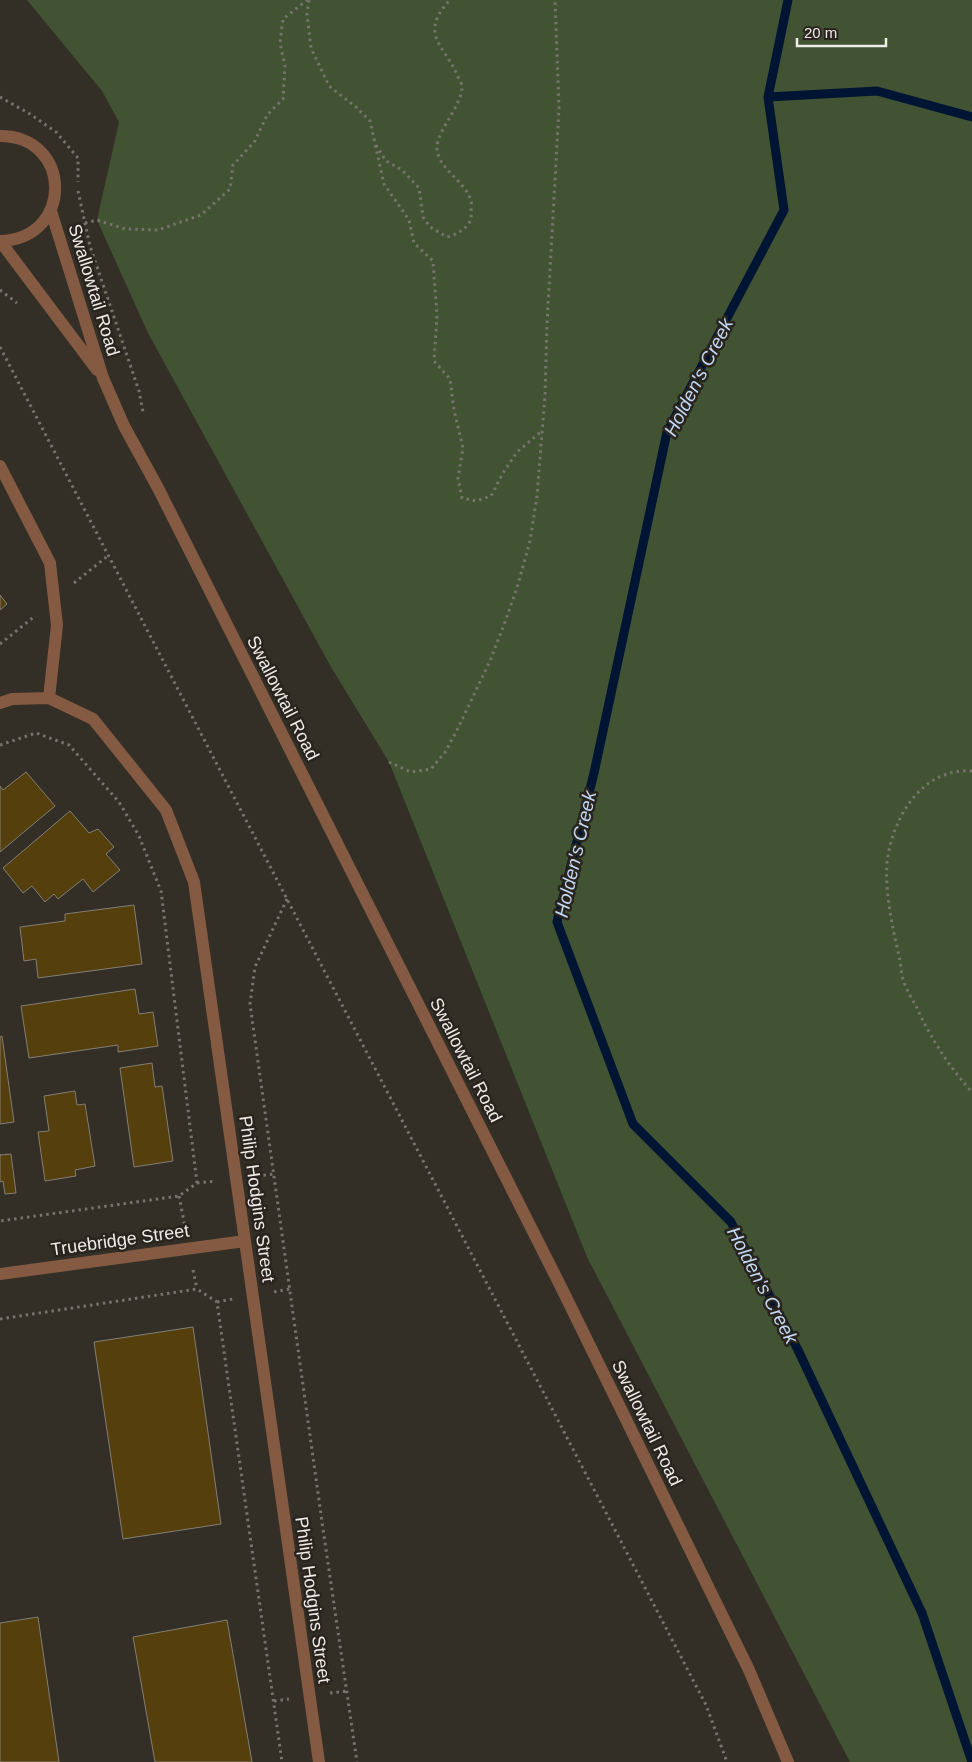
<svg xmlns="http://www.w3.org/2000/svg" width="972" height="1762" viewBox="0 0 972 1762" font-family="Arial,sans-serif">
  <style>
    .green { fill: #415332 }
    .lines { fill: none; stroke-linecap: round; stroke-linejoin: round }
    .stream { stroke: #001433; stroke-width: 9 }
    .building { fill: #543f0d; stroke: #837f76 }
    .path { stroke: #77736d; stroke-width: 3; stroke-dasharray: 2.5 4; stroke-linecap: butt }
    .minor { stroke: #845b42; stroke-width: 12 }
    .labels { text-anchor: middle; stroke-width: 5; stroke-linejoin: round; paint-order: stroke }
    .street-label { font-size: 18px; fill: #efece7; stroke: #29251e }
    .water-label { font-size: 19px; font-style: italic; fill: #c2d8f5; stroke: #29251e }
  </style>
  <rect width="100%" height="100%" fill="#332f27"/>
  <!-- green -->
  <path class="green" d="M 27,0 L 972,0 L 972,1762 L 850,1762 L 587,1257 L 389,762 L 331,667 L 148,333 L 97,220 L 119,122 L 102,91 Z"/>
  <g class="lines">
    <!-- stream -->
    <path class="stream" d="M 788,0 L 768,97 L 784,210 L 667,432 L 594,773 L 557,922 L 633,1124 L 731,1222 L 798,1350 L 922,1613 L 972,1762
      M 768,97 L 877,91 L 972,117"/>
  </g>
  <!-- building -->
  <path class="building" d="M 0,595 L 7,604 L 0,610 Z
    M 26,772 L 55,806 L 0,852 L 0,786 L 3,790 Z
    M 70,811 L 89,833 L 98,829 L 114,847 L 106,854 L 120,870 L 93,892 L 83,879 L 58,899 L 54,894 L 45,902 L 32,886 L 23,893 L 3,868 Z
    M 134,905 L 142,964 L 38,978 L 36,959 L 24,961 L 20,927 L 65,921 L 65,914 Z
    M 135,989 L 139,1014 L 153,1012 L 158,1046 L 118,1052 L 118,1045 L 29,1058 L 21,1006 Z
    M 2,1036 L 14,1122 L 0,1124 L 0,1037 Z
    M 152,1063 L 155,1087 L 162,1086 L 173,1161 L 134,1167 L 120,1068 Z
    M 75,1091 L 77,1105 L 85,1104 L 95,1166 L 75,1170 L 76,1176 L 45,1181 L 38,1132 L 49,1131 L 44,1096 Z
    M 0,1154 L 0,1155 L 11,1154 L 16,1193 L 5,1194 L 3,1181 L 0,1182 Z
    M 193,1327 L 221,1524 L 123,1539 L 94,1342 Z
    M 38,1617 L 59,1762 L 0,1762 L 0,1623 Z
    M 227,1620 L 252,1762 L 155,1762 L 133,1637 Z"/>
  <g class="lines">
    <!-- path -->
    <path class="path" d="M 309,0 L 307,14 L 311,48 L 329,86 L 356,107 L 370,121 L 384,184 L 409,220 L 414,243 L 433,261 L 437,316 L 434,361 L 450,379 L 454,410 L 463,448 L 458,478 L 462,498 L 476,501 L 491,496 L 503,473 L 517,452 L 542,431
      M 0,97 L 30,114 L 56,132 L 78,158 L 78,182
      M 376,145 L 386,161 L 402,170 L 419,188 L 423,217 L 430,227 L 447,237 C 457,234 463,231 469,223 C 472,219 471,217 471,212 C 471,209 472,204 471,201 C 465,180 437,169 437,147 C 437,131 462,105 462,87 C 462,84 460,80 458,77 C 446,46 417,35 450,0
      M 78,191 L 90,246 L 139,391 L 143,412
      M 85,223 L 97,220 L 125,229 L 158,230 L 201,215 L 230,189 L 233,165 L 255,141 L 267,115 L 283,99 L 285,66 L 280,43 L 283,19 L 307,0
      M 0,290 L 17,303
      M 0,347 L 706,1705 L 727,1762
      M 74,583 L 109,555
      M 0,644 L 35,616
      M 0,745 L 36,733 L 69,745 L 119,802 L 139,836 L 161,891 L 197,1183 L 179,1196 L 0,1221
      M 389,762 L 411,772 L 431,769 L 446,751 L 459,726 L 490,661 L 502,630 L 517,588 L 530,541 L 537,496 L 545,396 L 547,324 L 559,108 L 555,0
      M 972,771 C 926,768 898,809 889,850 C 882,882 892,925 899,956 C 901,965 901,974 904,982 C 907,991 912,999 916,1006 C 930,1037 949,1067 972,1092
      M 287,899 L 255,967 L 250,1004 L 323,1529 L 357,1762
      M 257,1176 L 274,1174
      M 197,1183 L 216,1181
      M 179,1196 L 185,1227
      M 193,1270 L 197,1289
      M 274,1292 L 290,1289
      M 217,1302 L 233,1299
      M 0,1319 L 197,1289 L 217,1302 L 282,1762
      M 330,1693 L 347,1691
      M 274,1701 L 289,1699"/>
    <!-- minor -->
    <path class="minor" d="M 0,136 C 73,136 74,239 0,241
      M 51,211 L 103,378 L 124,426 L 158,488 L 561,1287 L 749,1670 L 788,1762
      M 0,241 L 97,370
      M 0,466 L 50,563 L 57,625 L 49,698
      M 0,703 L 12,699 L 49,698 L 93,719 L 166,810 L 194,882 L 319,1762
      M 0,1274 L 245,1241"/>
  </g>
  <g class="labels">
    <!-- street labels -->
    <g class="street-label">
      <text transform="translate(94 290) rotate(73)" y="6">Swallowtail Road</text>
      <text transform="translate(283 698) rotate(63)" y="6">Swallowtail Road</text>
      <text transform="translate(466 1060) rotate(63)" y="6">Swallowtail Road</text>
      <text transform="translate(257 1199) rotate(82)" y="6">Philip Hodgins Street</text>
      <text transform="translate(120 1240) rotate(-8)" y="6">Truebridge Street</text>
      <text transform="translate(647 1423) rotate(64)" y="6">Swallowtail Road</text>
      <text transform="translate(313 1600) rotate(82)" y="6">Philip Hodgins Street</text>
    </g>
    <!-- water labels -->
    <g class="water-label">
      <text transform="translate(698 377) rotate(-63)" y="7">Holden's Creek</text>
      <text transform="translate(575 854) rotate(-77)" y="7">Holden's Creek</text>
      <text transform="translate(763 1285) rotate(62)" y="7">Holden's Creek</text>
    </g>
  </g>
  <!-- scale -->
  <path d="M797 38v8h89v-8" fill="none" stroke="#efece7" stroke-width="2.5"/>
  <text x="804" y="38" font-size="15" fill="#efece7" stroke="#29251e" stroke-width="4" paint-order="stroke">20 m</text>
</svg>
